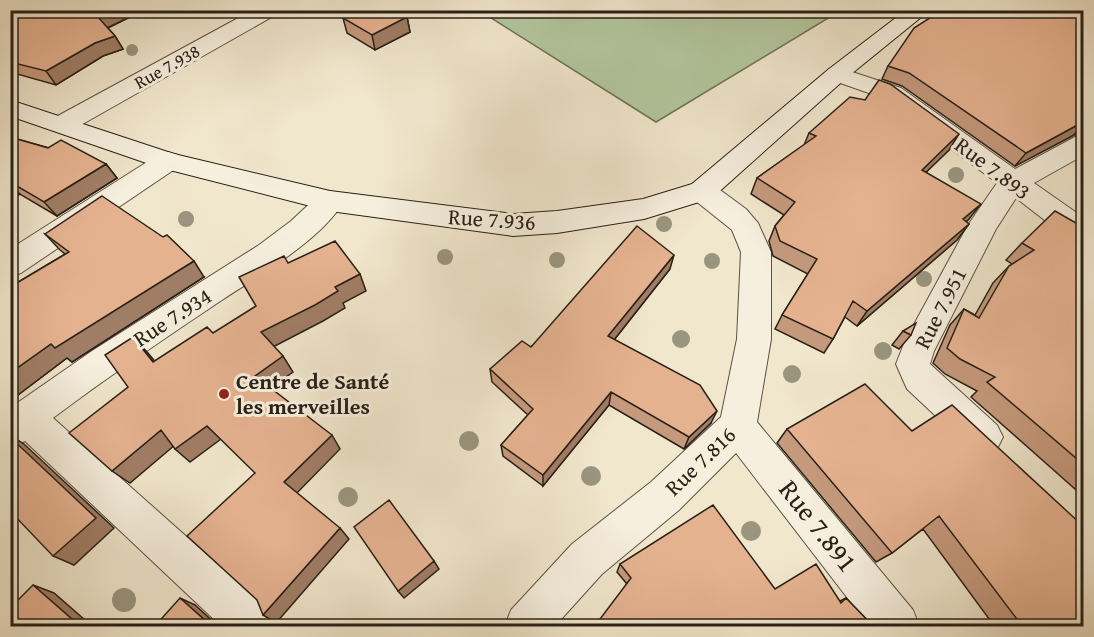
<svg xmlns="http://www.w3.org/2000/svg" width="1094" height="637" viewBox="0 0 1094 637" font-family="'Gentium Book Plus',serif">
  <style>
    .green { fill: #b3c79e; stroke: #6e745a; stroke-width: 1.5 }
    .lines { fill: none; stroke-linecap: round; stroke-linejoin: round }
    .street-casing { stroke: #5b5244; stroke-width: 2 }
    .secondary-casing { stroke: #292017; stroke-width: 2 }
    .street { fill: #f6efde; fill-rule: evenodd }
    .secondary { fill: #f6efde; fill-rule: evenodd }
    .tree { fill: #9a957f }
    .wall { fill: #c5997c; stroke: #292017; stroke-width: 1.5 }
    .shaded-wall { fill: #a07d65; stroke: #292017; stroke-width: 1.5 }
    .building { fill: #e5b290; stroke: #292017; stroke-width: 1.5 }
    .poi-dot { fill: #8f2418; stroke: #f6efde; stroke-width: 2 }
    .labels { text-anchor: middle; stroke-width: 6; stroke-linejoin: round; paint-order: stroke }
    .far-street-label { font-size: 18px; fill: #292017; stroke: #f6efde }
    .street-label { font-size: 22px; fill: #292017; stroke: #f6efde }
    .poi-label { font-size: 22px; font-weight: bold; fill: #292017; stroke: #f6efde; text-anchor: start }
    .near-street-label { font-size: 27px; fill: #292017; stroke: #f6efde }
  </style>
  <rect width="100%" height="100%" fill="#f1e7cd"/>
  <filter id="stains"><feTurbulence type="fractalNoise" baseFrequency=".00333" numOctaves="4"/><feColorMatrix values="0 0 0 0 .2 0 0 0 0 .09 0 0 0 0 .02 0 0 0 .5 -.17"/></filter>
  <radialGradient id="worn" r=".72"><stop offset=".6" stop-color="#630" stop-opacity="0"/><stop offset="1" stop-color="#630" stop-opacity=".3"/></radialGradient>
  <!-- green -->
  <path class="green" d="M 480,11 L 840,11 L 656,122 Z"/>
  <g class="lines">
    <defs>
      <path id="street" d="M 253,10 L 280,10 L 277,14 L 72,130 L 63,132 L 54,130 L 50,124 L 54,118 Z
        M 837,67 L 901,88 L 1015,169 L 1075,137 L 1084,135 L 1084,155 L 1034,183 L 1084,218 L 1084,245 L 1073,242 L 1016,198 L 996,229 L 934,351 L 930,364 L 997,425 L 1003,437 L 997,449 L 984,454 L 971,449 L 907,389 L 896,364 L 905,341 L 968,225 L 997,183 L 883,98 L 829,79 L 825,74 L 829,69 Z
        M 168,152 L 178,155 L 181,161 L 178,167 L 21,273 L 10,277 L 10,249 L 158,155 Z
        M 702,181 L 712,184 L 746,209 L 758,223 L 771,252 L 771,339 L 757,422 L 913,610 L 919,626 L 869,626 L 736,453 L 679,510 L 602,574 L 555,626 L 505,626 L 511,610 L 572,544 L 651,482 L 721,417 L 737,339 L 741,252 L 732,230 L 692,198 L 688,191 L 692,184 Z
        M 330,191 L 340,194 L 344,201 C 320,242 253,279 213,306 C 159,342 105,379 53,418 L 269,610 L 275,626 L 221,626 L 25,441 L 10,447 L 10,408 L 92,351 L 259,245 L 291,221 L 320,194 Z"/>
      <path id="secondary" d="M 906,10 L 930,10 L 845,79 L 712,198 L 644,219 L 557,233 L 513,236 L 330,211 L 158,167 L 10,116 L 10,100 L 174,154 L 330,191 L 513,214 L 557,211 L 643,199 L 692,184 L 829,69 Z"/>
    </defs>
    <!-- street casing -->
    <use href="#street" class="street-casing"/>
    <!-- secondary casing -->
    <use href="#secondary" class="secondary-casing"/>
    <!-- street -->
    <use href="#street" class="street"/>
    <!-- secondary -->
    <use href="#secondary" class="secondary"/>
  </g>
  <!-- trees -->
  <g class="tree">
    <circle cx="132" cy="50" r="6"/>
    <circle cx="956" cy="175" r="8"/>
    <circle cx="186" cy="219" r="8"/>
    <circle cx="664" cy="224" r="8"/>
    <circle cx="445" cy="257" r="8"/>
    <circle cx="557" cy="260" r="8"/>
    <circle cx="712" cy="261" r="8"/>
    <circle cx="924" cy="279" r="8"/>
    <circle cx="681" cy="339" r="9"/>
    <circle cx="883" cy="351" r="9"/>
    <circle cx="792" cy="374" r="9"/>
    <circle cx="469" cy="441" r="10"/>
    <circle cx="591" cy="476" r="10"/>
    <circle cx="348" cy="497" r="10"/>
    <circle cx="751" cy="531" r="10"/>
    <circle cx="124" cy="600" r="12"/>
  </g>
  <!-- wall -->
  <path class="wall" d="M 10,10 L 144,10 L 108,28 L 115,36 L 123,49 L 103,56 L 56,85 L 10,72 Z
    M 1083,10 L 1083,134 L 1074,135 L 1015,166 L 902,86 L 882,79 L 888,66 Z
    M 407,17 L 410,32 L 375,50 L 347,33 L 343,18 Z
    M 809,133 L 949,150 L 926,172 L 969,219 L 966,222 L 969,224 L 957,240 L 857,326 L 845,317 L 833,339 L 824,353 L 775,329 L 782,315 L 808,274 L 773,256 L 769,241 L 775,226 L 784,215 L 751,194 L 757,178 L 804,145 Z
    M 10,137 L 106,164 L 117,178 L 57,216 L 20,194 L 10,200 Z
    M 1083,227 L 1083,496 L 971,397 L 977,391 L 945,374 L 933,363 L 950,325 L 964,309 L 975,315 L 993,283 L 1009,266 L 1012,264 L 1006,260 L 1022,243 Z
    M 45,234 L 204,277 L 72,362 L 67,358 L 10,401 L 10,287 L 65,254 L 60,250 Z
    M 670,269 L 614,340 L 711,423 L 684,449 L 609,405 L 543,486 L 503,456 L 501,445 L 528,415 L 492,382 L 490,369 Z
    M 903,331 L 911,335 L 899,349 L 892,345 Z
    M 787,429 L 912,431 L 1083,627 L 995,627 L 923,529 L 892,553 L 876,562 L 777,443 Z
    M 620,564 L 775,589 L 840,601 L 846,598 L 874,627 L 627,584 L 617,572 Z"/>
  <!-- shaded-wall -->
  <path class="shaded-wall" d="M 109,10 L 144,10 L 105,29 L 97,16 Z
    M 407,17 L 410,32 L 375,50 L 372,35 Z
    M 115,36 L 123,49 L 103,56 L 56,85 L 46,71 L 95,43 Z
    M 1083,122 L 1074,135 L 1015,166 L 1026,153 Z
    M 959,134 L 949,150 L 912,186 L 922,170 Z
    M 106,164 L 117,178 L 57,216 L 44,202 Z
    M 10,184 L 20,194 L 10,200 Z
    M 981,204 L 969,219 L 951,235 L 963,219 Z
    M 969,224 L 957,240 L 857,326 L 867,311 Z
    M 674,255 L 670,269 L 606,350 L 608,336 Z
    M 194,261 L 204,277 L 72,362 L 67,358 L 10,401 L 10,373 L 51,344 Z
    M 360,274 L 366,291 L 343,303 L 345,308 L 323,321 L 271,348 L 261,332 L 335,287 Z
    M 133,337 L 148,353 L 168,377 L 153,362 Z
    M 283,356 L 293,372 L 266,391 L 255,376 Z
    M 611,392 L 609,405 L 543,486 L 543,475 Z
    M 717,411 L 711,423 L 684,449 L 689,437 Z
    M 207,426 L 221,439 L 190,462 L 175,449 Z
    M 161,430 L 176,444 L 130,483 L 112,471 Z
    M 10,435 L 24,444 L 114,528 L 74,565 L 53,556 Z
    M 332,435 L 340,449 L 295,495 L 284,482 Z
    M 340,528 L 349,539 L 276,623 L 263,615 Z
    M 434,561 L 439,569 L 404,598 L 398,591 Z
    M 33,585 L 54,593 L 93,627 L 81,627 Z
    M 180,598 L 195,605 L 219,627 L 207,622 Z
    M 259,622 L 268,627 L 255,627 Z"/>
  <!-- building -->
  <path class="building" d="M 10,10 L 109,10 L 97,16 L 115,36 L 95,43 L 46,71 L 10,62 Z
    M 358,10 L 396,10 L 407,17 L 372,35 L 343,18 Z
    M 942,10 L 1083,10 L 1083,122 L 1026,153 L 909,73 L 888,66 L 914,28 Z
    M 879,80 L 890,84 L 959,134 L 922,170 L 981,204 L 963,219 L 969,224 L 867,311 L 853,301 L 833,339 L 782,315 L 817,259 L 780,241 L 775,226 L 795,202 L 757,178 L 816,136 L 809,133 L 850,97 L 865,100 Z
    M 10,137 L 48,148 L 61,140 L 106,164 L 44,202 L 10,182 Z
    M 102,196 L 163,237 L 167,235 L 194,261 L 55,348 L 51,344 L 10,373 L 10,287 L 69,252 L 45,234 Z
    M 1055,211 L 1083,227 L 1083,464 L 987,382 L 995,377 L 960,359 L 947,348 L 964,309 L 979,318 L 1009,266 L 1034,250 L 1022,243 Z
    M 637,226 L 674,255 L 608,336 L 700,385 L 717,411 L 689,437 L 611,392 L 543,475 L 501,445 L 533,409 L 490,369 L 522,341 L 531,347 Z
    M 335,241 L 360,274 L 335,287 L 338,291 L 315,305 L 261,332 L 283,356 L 255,376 L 332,435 L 284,482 L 340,528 L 263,615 L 257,600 L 187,536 L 255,473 L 207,426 L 175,449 L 161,430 L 112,471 L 69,433 L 128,387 L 105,355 L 133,337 L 153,362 L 207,327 L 213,333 L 256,306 L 239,277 L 284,256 L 288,263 Z
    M 916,323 L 911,335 L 903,331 Z
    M 865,384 L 912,431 L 952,405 L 1083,526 L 1083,627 L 1023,627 L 939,516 L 892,553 L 787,429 Z
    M 10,437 L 96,518 L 53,556 L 10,511 Z
    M 389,500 L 434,561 L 398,591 L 354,527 Z
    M 713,505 L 775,589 L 816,564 L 841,603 L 846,598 L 874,627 L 594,627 L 631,578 L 620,564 Z
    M 33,585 L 81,627 L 10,627 L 10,608 Z
    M 180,598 L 207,622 L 259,622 L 255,627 L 154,627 Z"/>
  <!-- markers -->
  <circle class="poi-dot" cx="224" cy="394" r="6"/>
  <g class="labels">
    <!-- far-street labels -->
    <g class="far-street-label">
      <text transform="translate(167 67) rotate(-29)" y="6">Rue 7.938</text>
    </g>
    <!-- street labels -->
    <g class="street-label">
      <text transform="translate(993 168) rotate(37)" y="8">Rue 7.893</text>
      <text transform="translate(492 219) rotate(4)" y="8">Rue 7.936</text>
      <text transform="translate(940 308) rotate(-63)" y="8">Rue 7.951</text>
      <text transform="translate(172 317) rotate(-33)" y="8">Rue 7.934</text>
      <text transform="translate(700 461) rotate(-44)" y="8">Rue 7.816</text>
    </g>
    <!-- poi labels -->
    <g class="poi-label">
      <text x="236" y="389">Centre de Santé<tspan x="236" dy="25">les merveilles</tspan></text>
    </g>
    <!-- near-street labels -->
    <g class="near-street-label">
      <text transform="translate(818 526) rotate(52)" y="9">Rue 7.891</text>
    </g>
  </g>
  <!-- margin -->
  <rect width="1094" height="637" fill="none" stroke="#f1e7cd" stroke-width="36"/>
  <rect x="12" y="12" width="1070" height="613" fill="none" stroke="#292017" stroke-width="3"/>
  <rect x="18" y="18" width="1058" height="601" fill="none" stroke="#292017" stroke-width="1.5"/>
  <rect width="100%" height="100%" filter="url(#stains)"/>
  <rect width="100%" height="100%" fill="url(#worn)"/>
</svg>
